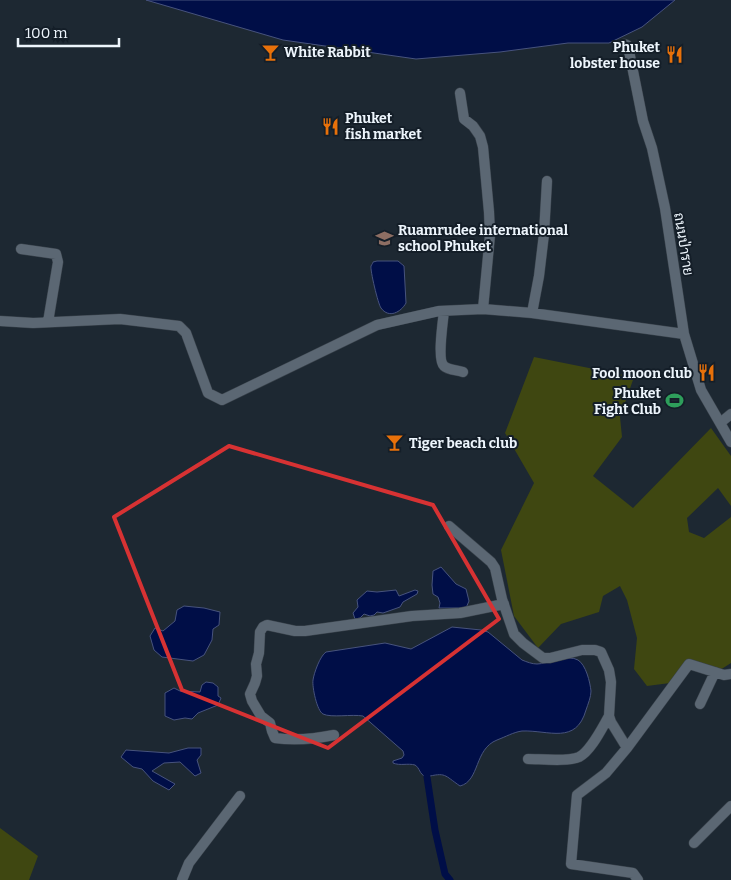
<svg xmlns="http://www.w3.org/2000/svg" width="731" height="880" viewBox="0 0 731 880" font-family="Bitter,Sarabun,serif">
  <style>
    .green { fill: #3f4711 }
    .water { fill: #000e47; stroke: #47537d }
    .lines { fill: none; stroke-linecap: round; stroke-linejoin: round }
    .canal { stroke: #000e47; stroke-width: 7 }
    .minor-casing { stroke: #3a434c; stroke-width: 11 }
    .minor { stroke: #5b6773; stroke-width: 10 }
    .marked { fill: none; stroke: #d73233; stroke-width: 4; stroke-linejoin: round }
    .labels { text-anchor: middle; stroke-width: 4; stroke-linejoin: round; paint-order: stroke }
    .poi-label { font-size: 14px; font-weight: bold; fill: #edf5fc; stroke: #141e28; text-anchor: start }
    .street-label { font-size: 14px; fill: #edf5fc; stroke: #141e28 }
  </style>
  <rect width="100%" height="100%" fill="#1d2832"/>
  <!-- green -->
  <path class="green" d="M 534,357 L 634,377 L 620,417 L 622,437 L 593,476 L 633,508 L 711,428 L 731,456 L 731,506 L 718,488 L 687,518 L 689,532 L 704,538 L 731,517 L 731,663 L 720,670 L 687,659 L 670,683 L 647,686 L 634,669 L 637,638 L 627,600 L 620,586 L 603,596 L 599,612 L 561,624 L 538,648 L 514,616 L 501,550 L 534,483 L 505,433 Z
    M 0,828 L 38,856 L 29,880 L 0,880 Z"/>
  <!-- water -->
  <path class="water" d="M 146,0 L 675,0 L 642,27 L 609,43 L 568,43 L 500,52 L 416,59 L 283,40 Z
    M 377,261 L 398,261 L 404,266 L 406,303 C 401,312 389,319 381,308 C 378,304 370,270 371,266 C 372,264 373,263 373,262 Z
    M 441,567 L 456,584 L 466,589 L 469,601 L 466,608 L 439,608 L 440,603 L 438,597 L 433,594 L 432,585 L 433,571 Z
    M 396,590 L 399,596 L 415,590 L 418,591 L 417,594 L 403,602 L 400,607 L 383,613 L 377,612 L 374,615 L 370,616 L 364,614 L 360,618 L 355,619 L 353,613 L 358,607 L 357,600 L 367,591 L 377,592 Z
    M 184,606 L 204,608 L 220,612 L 219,625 L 213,629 L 212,640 L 204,655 L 193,661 L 162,657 L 154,650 L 150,636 L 155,628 L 163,631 L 175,621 L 177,610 Z
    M 452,627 L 481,630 L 488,632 L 522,660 C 527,662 532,664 537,664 C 548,664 568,654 578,660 C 586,665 590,682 591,691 C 591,697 588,704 586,710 C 576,745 549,730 522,731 C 514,732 505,737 497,740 C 474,749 480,781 460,786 C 444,775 446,772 426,777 C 419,774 420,768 415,765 C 408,763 400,766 393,763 L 393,761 L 402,758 L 404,755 L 403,751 L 363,716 C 352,714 331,718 323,714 C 317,711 312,687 313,680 C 314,673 320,656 326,652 L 385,643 L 411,649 Z
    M 206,682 L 213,683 L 218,687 L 218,696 L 221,698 L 218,705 L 198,713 L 192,719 L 185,718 L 174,720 L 165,716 L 165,693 L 174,688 L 180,691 L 200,692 L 202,685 Z
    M 188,748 L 201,748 L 201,755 L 197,760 L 201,773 L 195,776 L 180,762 L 164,763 L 152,771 L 175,784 L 169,790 L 153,781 L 142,769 L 133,767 L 121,757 L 126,750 L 169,753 Z"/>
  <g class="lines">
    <!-- canal -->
    <path class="canal" d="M 427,777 L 435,830 L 445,874 L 450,880"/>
    <defs>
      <path id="minor" d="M 624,44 L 627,45 L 629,51 L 643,121 L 652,148 L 665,208 L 684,334 L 701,390 L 731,442
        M 460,93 L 464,119 L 473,126 L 480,136 L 483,147 L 489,212 L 490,235 L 483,309
        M 21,249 L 56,254 L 58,262 L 48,322
        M 444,311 C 443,321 437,360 444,366 C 448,370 457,370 463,372
        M 532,313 L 539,276 L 544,234 L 547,181
        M 0,321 L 33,323 L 120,319 L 179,326 L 186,333 L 208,393 L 222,400 L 377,325 L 439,311 L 483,309 L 532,313 L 684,334
        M 720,423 L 731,414
        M 449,526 L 491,562 L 495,568 L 502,599 L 514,634 L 523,643 L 543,658 L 550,658 L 582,650 L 595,650 L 601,652 L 609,670 L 611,682 L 609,716 L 611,722 L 627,748
        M 700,704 L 715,672
        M 334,735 C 314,739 296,741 275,738 L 272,731 L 270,723 L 261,716 L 252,701 L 250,694 L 255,683 L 257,676 L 256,664 L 259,653 L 260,632 L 263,627 L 267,625 L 295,631 L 305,631 L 412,616 L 460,613 L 504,604
        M 528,759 C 540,759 568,762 579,757 C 591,751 602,728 609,716
        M 694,843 L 731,806
        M 182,880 L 189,863 L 240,796
        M 638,880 L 633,873 L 571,864 L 577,795 L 606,773 L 627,748 L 689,664 L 724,675 L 731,674"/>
    </defs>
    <!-- minor casing -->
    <use href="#minor" class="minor-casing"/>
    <!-- minor -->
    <use href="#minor" class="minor"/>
  </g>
  <!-- marked area -->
  <path class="marked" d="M 229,446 L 433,505 L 499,619 L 328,748 L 182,690 L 114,517 Z"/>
  <!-- icons -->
  <defs>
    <symbol id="bar-bare" viewBox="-9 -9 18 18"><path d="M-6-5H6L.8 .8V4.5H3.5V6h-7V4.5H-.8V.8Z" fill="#e8710a" stroke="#141e28" stroke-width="2.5" paint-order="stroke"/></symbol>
    <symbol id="restaurant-bare" viewBox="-9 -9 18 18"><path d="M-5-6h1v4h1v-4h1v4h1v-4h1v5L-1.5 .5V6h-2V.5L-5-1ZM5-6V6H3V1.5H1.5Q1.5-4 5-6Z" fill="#e8710a" stroke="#141e28" stroke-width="2.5" paint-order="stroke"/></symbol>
    <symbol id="school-bare" viewBox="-9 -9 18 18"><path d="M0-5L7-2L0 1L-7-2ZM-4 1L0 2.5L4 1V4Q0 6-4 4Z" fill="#8d6e63" stroke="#141e28" stroke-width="2.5" paint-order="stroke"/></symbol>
    <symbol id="stadium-bare" viewBox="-9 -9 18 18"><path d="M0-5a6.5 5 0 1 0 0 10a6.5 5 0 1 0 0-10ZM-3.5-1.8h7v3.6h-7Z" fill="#2e9e5b" stroke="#141e28" stroke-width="2.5" paint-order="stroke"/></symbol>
  </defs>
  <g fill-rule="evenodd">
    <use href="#bar-bare" x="258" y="40" width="25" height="25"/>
    <use href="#restaurant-bare" x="662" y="42" width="25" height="25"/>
    <use href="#restaurant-bare" x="318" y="114" width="25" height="25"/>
    <use href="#school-bare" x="372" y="226" width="25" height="25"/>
    <use href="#restaurant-bare" x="694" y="360" width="25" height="25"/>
    <use href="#stadium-bare" x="662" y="388" width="25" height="25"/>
    <use href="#bar-bare" x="382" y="430" width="25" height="25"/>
  </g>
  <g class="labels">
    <!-- poi labels -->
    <g class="poi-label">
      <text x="660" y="52" text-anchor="end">Phuket<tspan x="660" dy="16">lobster house</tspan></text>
      <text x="284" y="57">White Rabbit</text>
      <text x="345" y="123">Phuket<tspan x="345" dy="16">fish market</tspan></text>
      <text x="398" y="235">Ruamrudee international<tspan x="398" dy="16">school Phuket</tspan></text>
      <text x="692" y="378" text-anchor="end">Fool moon club</text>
      <text x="661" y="398" text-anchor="end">Phuket<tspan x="661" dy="16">Fight Club</tspan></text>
      <text x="409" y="448">Tiger beach club</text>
    </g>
    <!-- street labels -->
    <g class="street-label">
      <text transform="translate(684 244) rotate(81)" y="5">ถนนป่าราย</text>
    </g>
  </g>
  <!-- scale -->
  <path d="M18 38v8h101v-8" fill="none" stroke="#edf5fc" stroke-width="2.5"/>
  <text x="25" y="38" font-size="15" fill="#edf5fc" stroke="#141e28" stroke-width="4" paint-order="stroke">100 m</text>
</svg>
